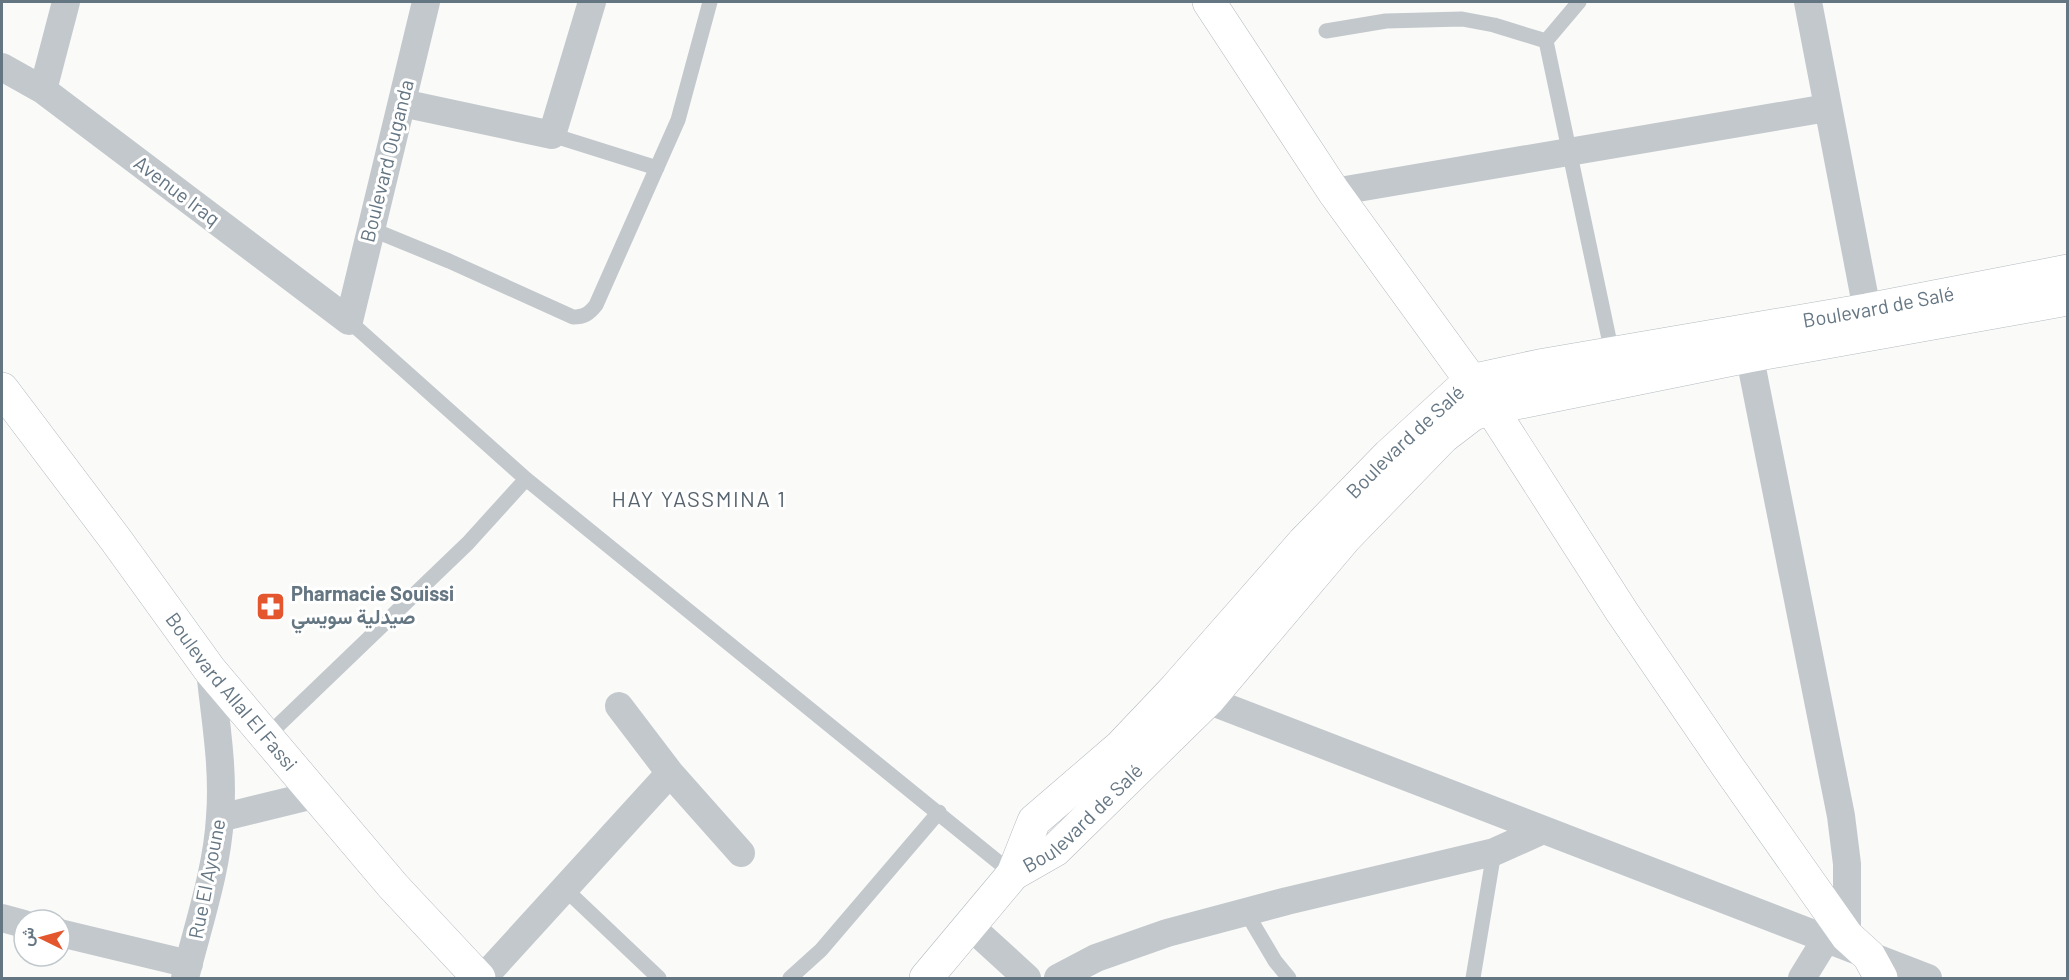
<svg xmlns="http://www.w3.org/2000/svg" width="2069" height="980" viewBox="0 0 2069 980" font-family="Barlow,Vazirmatn,sans-serif">
  <style>
    .lines { fill: none; stroke-linecap: round; stroke-linejoin: round }
    .secondary-casing { stroke: #b3babf; stroke-width: 34 }
    .lane { stroke: #c3c8cc; stroke-width: 15 }
    .street { stroke: #c3c8cc; stroke-width: 28 }
    .secondary { stroke: #fff; stroke-width: 33 }
    .labels { text-anchor: middle; stroke-width: 6; stroke-linejoin: round; paint-order: stroke }
    .street-label { font-size: 20px; fill: #657683; stroke: #fff }
    .poi-label { font-size: 20px; font-weight: bold; fill: #657683; stroke: #fff; text-anchor: start }
    .quarter-label { font-size: 22px; letter-spacing: 1.5px; fill: #57646e; stroke: #fff }
  </style>
  <rect width="100%" height="100%" fill="#fafaf8"/>
  <g class="lines">
    <defs>
      <g id="secondary">
        <path d="M 1209,2 L 1334,192 L 1491,408 L 1622,612 L 1728,767 L 1847,936 L 1869,956 L 1881,978"/>
        <path id="s1" d="M 2,389 L 116,540 L 210,670 L 393,886 L 479,978"/>
        <path id="s2" d="M 1013,874 L 1055,850 L 1208,700 L 1345,538 L 1443,437 L 1473,414 L 1491,408 L 1748,356 L 2068,299"/>
        <path id="s3" d="M 926,978 L 1013,874 L 1034,821 L 1120,747 L 1176,688 L 1304,542 L 1389,455 L 1470,381 L 1539,366 L 1867,310 L 2068,271"/>
      </g>
    </defs>
    <!-- secondary casing -->
    <use href="#secondary" class="secondary-casing"/>
    <!-- lane -->
    <path class="lane" d="M 1579,2 L 1546,41 L 1612,353
      M 1326,31 L 1386,21 L 1462,19 L 1494,25 L 1546,41
      M 552,135 L 657,168
      M 371,229 L 449,261 L 573,317 C 584,317 589,314 596,305 L 678,120 L 710,2
      M 349,321 L 526,479 L 1013,874
      M 266,737 L 468,543 L 526,479
      M 564,888 L 659,978
      M 1246,912 L 1275,961 L 1289,978
      M 790,978 L 821,950 L 939,812
      M 1473,978 L 1494,852"/>
    <!-- street -->
    <path class="street" d="M 1808,2 L 1867,310
      M 2,67 L 43,90 L 349,321 L 426,2
      M 43,90 L 66,2
      M 402,103 L 552,135 L 592,2
      M 1334,192 L 1827,108
      M 1745,333 L 1841,816 L 1847,864 L 1847,936
      M 1189,693 L 1928,978
      M 619,706 L 670,773
      M 220,818 L 314,795
      M 2,918 L 24,924
      M 970,926 L 1027,978
      M 60,933 L 189,964
      M 185,978 C 198,925 217,871 220,817 C 224,768 215,719 210,670
      M 483,978 L 670,773 L 741,853
      M 1058,978 L 1096,958 L 1167,933 L 1287,901 L 1494,852 L 1543,830
      M 1802,978 L 1826,939"/>
    <!-- secondary -->
    <use href="#secondary" class="secondary"/>
  </g>
  <!-- icons -->
  <defs>
    <symbol id="pharmacy-square" viewBox="-11 -11 22 22"><rect x="-9" y="-9" width="18" height="18" rx="4" fill="#e4572e" stroke="#fff"/><path d="M-2-6h4v4h4v4h-4v4h-4v-4h-4v-4h4Z" fill="#fff"/></symbol>
  </defs>
  <g fill-rule="evenodd">
    <use href="#pharmacy-square" x="254" y="590" width="33" height="33"/>
  </g>
  <g class="labels">
    <!-- street labels -->
    <g class="street-label">
      <text transform="translate(387 161) rotate(-76)" y="7">Boulevard Ouganda</text>
      <text transform="translate(177 191) rotate(37)" y="7">Avenue Iraq</text>
      <text dy="7" stroke="none"><textPath href="#s3" startOffset="1228">Boulevard de Salé</textPath></text>
      <text dy="7" stroke="none"><textPath href="#s3" startOffset="724">Boulevard de Salé</textPath></text>
      <text dy="7" stroke="none"><textPath href="#s1" startOffset="380">Boulevard Allal El Fassi</textPath></text>
      <text dy="7" stroke="none"><textPath href="#s2" startOffset="90">Boulevard de Salé</textPath></text>
      <text transform="translate(207 879) rotate(-79)" y="7">Rue El Ayoune</text>
    </g>
    <!-- poi labels -->
    <g class="poi-label">
      <text x="291" y="601">Pharmacie Souissi<tspan x="291" dy="23">صيدلية سويسي</tspan></text>
    </g>
    <!-- quarter labels -->
    <g class="quarter-label">
      <text x="699" y="507">HAY YASSMINA 1</text>
    </g>
  </g>
  <!-- border -->
  <rect width="2069" height="980" fill="none" stroke="#657683" stroke-width="6"/>
  <!-- north arrow -->
  <g transform="translate(42 938) rotate(275)"><circle r="28" fill="#ffffff" stroke="#c1c8cd" stroke-width="1.5"/>
  <path d="M0-4.5L10 22L0 15L-10 22Z" fill="#e4572e"/>
  <text y="-9" font-size="16" font-weight="bold" text-anchor="middle" fill="#657683">ش</text>
  </g>
</svg>
